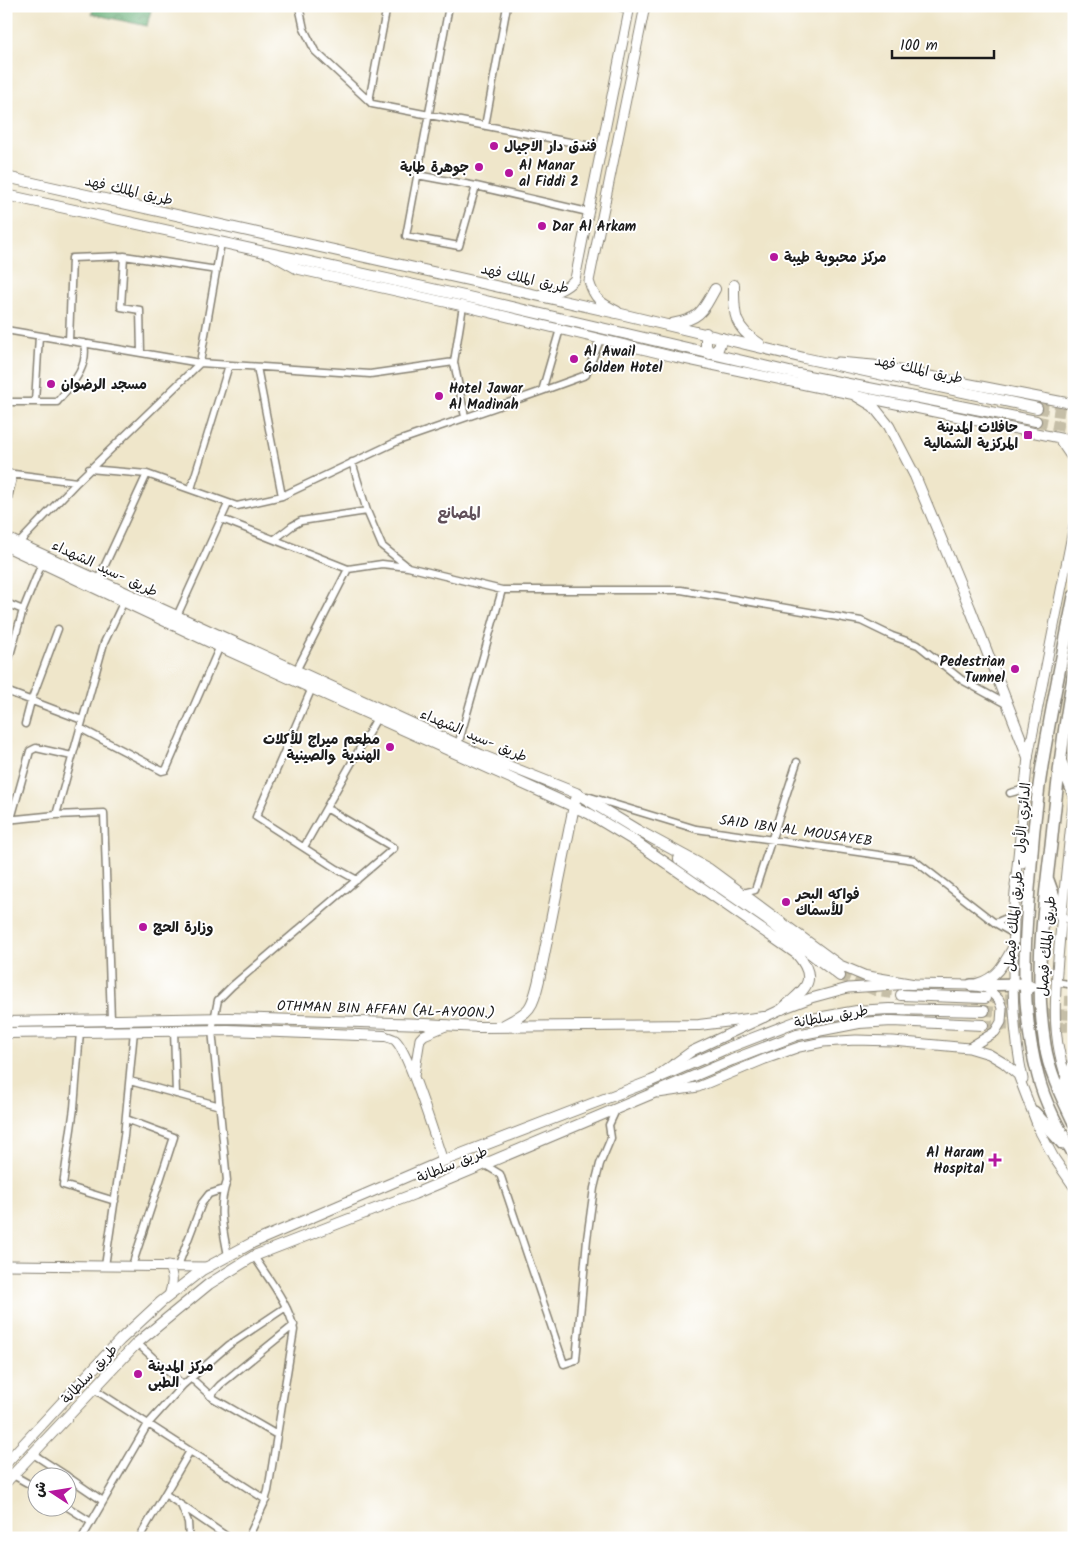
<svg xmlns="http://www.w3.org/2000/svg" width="1080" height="1544" viewBox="0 0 1080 1544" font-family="Kalam,'Playpen Sans Arabic',sans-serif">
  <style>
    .forest { fill: url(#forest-crowns); stroke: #406448 }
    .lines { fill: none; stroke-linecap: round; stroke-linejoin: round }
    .primary-tunnel { stroke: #c5bea7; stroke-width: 10; stroke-dasharray: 10 5; stroke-linecap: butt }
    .highway-tunnel { stroke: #c5bea7; stroke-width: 11; stroke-dasharray: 11 5.5; stroke-linecap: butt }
    .street-casing { stroke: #868173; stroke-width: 9 }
    .secondary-casing { stroke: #868173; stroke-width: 11 }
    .primary-casing { stroke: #868173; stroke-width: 12 }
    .highway-casing { stroke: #868173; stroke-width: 14 }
    .street { stroke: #fff; stroke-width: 6 }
    .secondary { stroke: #fff; stroke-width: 9 }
    .primary { stroke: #fff; stroke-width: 10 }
    .highway { stroke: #fff; stroke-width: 11 }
    .poi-dot { fill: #b5179e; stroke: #fff; stroke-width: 2 }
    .labels { text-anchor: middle; stroke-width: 4; stroke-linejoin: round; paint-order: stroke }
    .poi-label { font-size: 14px; font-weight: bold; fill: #1c1c1c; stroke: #fff; text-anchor: start }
    .street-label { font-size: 14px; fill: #1c1c1c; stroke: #fff }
    .neighbourhood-label { font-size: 15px; font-weight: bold; fill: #61505a; stroke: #fff }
  </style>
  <defs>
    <pattern id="forest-crowns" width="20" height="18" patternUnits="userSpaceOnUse" patternTransform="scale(1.25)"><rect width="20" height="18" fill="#65ad74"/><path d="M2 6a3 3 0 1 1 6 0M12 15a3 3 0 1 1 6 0" fill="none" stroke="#528c5e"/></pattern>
  </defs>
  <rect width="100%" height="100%" fill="#fff"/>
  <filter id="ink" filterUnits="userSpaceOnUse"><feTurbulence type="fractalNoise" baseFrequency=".02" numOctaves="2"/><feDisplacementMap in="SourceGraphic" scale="10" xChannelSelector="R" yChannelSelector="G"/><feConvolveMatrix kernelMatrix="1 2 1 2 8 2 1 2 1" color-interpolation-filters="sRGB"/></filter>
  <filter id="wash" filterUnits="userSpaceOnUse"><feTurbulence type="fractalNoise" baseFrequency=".0096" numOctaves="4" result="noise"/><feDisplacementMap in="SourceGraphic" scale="20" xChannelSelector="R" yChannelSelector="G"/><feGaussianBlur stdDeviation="1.12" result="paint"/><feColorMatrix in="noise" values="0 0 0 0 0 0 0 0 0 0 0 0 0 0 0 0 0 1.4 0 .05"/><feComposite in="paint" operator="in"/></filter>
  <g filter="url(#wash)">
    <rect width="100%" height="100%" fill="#efe6ca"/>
    <!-- forest -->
    <path class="forest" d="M 93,6 L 152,6 L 147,26 L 92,14 Z"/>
  </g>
  <g filter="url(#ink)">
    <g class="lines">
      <!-- primary-tunnel -->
      <path class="primary-tunnel" d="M 840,976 L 878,992 L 901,995
        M 990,998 L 1074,1001
        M 984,1011 L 1074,1015
        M 983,1025 L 1074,1027"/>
      <!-- highway-tunnel -->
      <path class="highway-tunnel" d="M 1037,408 L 1074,413
        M 1036,421 L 1067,427 L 1074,431"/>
      <defs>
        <path id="street" d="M 299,6 L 304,29 L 315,51 L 369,101
          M 387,6 L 369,101 L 372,104 L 601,148
          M 449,6 L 406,236 L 459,246 L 476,186 L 588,212
          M 617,6 L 629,10
          M 485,126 L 507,6
          M 417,175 L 476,186
          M 221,243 L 200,363 L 370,374 L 454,362
          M 124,256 L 121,307 L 140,310 L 141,353
          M 463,306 L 454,362 L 465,417
          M 6,330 L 200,363 L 77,482 L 6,473
          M 69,341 L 72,258 L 124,256 L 217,270
          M 257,367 L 282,496
          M 542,391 L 586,375 L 600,340
          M 6,402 L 57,402 C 72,384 89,368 84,343
          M 35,402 L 39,336
          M 352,462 L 367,511 L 382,546 L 407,566
          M 89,469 L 147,474 L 237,506 L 282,496 L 398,441 L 542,391 L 560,329
          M 191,489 L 229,365
          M 6,506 L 14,474
          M 222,519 L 348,569
          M 275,539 L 292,526 L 301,521 L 367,511
          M 18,544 L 77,482
          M 98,580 L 147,474
          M 6,603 L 23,610
          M 177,616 L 228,504
          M 6,669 L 23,610 L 42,563
          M 296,671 L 348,569 L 382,564 L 408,567 L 502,590 L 681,590 L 861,621 L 892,636 L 918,645 L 962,680 L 1008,705
          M 312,688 L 256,817 L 337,869 L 357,880
          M 6,691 L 82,720
          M 25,724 L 31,701 L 58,629
          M 80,728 L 162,771 L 166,770 L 220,646
          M 458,745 L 502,590
          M 1010,793 L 1025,789
          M 587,796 L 696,829 L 914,860 L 995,923 L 1014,934
          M 56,815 L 104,643 L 124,601
          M 11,819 L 30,751 L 36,748 L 72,756
          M 6,820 L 56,815 L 104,813 L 111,1020
          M 304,847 L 377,718
          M 743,893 L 755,890 L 797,762
          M 1061,916 L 1074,922
          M 995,923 L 1014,915
          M 1056,982 L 1074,985
          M 174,1030 L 176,1094
          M 80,1032 L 74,1108 L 63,1185 L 115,1201
          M 1067,1077 L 1074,1055
          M 130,1081 L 220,1106
          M 126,1119 L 174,1137 L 132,1266
          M 485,1165 L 500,1174 L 564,1364 L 576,1360 L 587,1239 L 594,1188 L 600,1164 L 611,1138 L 609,1125 L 616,1110
          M 228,1256 C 223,1228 217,1209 227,1181 L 212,1030 L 218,1000 L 232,986 L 394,848 L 326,808
          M 105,1266 L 124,1136 L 134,1031
          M 178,1266 L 202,1203 L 209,1194 L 224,1189
          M 137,1343 L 183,1385
          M 191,1378 L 213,1398 L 277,1435
          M 94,1389 L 266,1500
          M 210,1396 L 220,1385 L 294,1325
          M 33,1454 L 67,1476
          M 13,1475 L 38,1489
          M 68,1477 L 103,1501
          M 165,1494 L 229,1538
          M 181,1505 L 188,1522 L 189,1538
          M 66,1506 L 91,1522
          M 82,1538 L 148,1424 L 183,1385 L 229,1345 L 286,1307
          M 139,1538 L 190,1451
          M 248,1538 L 264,1504 L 268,1491 L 294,1330 C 290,1305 267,1277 254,1256"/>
        <path id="secondary" d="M 274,256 L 297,269 L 463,306 L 675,357 L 820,388
          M 541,294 C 555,293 565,290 575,279 L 630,6
          M 617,311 C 601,303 594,299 589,281 L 645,6
          M 838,362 L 873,365 L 1074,404
          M 858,396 L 1074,441
          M 1059,439 L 1074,461
          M 1074,795 C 1069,842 1064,889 1060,936 C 1055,995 1048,1041 1074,1097
          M 1022,863 L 1030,835
          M 1017,881 C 1013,895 1014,912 1014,927 C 1012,978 1012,1029 1023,1079
          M 1015,886 L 1028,757 L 1074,525
          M 978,983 C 997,978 1004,963 1013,947
          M 384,1036 C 387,1037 392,1038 395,1040 C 409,1052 435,1138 443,1161
          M 660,1074 L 692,1051 L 782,1009 L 811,998 L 848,988 L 912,984 L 971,985 L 987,988 L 999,1000 L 1002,1008 L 1001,1022 L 995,1032 L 969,1048
          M 414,1076 L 420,1039 L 424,1035 L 448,1025
          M 658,1093 L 698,1087 L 765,1059 L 799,1047 L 823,1042 L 856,1040 L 893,1041 L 969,1048 L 989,1054 L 1004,1063 L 1018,1075 L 1040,1132 L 1054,1158 L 1074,1187
          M 6,1265 L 208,1267
          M 168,1266 C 175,1277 172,1285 169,1296"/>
        <path id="primary" d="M 6,177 L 621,314 L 804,358 L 1037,408
          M 6,195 L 464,296 L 798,374 L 1036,421
          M 734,285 C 734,315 733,327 760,344
          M 672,324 C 699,319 702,313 715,289
          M 706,333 L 706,346 L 710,354 L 718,349 L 722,338
          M 805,378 L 824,388 L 853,394 L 873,406 L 889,426 L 915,476 L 970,608 L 1028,757
          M 6,538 L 481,755 L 576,793 L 637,830 L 709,869 L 839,965 L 865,976 L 912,984
          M 6,546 L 216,645 L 537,790 L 590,814 L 633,840 L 797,954 C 820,981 804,990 782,1009
          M 679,859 L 767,920 L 840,976
          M 901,995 L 985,998
          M 6,1022 L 228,1018 L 425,1024 L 478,1027 L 699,1025 L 764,1017
          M 504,1025 C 531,1011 532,1009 539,980 L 575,801
          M 6,1033 L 228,1030 L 384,1036
          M 6,1463 L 120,1340 L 161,1302 L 202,1270 L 252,1243 L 443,1161 L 651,1081 L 730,1047 L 795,1022 L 857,1011 L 889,1009 L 984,1011
          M 6,1482 L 137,1343 L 209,1284 L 254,1256 L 414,1194 L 732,1060 L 797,1035 L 859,1023 L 892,1021 L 983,1025"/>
        <path id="highway" d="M 1074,596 C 1062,659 1048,722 1039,786 C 1035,816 1032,846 1030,877 C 1024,945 1020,1008 1038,1076 C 1045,1104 1060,1130 1074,1155
          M 1074,672 C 1063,730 1057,787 1051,845 C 1043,911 1034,979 1045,1045 C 1049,1072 1062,1098 1074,1123
          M 1061,762 L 1074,795
          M 1048,880 L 1061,916
          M 971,985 L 1024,984 L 1031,987
          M 1064,1100 L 1066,1080
          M 1034,1112 L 1063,1144"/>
      </defs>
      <!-- street casing -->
      <use href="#street" class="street-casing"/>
      <!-- secondary casing -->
      <use href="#secondary" class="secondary-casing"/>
      <!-- primary casing -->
      <use href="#primary" class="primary-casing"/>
      <!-- highway casing -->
      <use href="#highway" class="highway-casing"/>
      <!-- street -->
      <use href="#street" class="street"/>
      <!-- secondary -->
      <use href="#secondary" class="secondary"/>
      <!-- primary -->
      <use href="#primary" class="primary"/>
      <!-- highway -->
      <use href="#highway" class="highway"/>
    </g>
  </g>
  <!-- markers -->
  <g class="poi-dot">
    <circle cx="494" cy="146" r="5"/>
    <circle cx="479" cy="167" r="5"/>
    <circle cx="509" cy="173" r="5"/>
    <circle cx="542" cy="226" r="5"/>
    <circle cx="774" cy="257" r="5"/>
    <circle cx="574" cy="359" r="5"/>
    <circle cx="51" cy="384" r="5"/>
    <circle cx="439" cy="396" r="5"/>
    <rect x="1023" y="430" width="10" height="10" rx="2.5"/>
    <circle cx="1015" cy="669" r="5"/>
    <circle cx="390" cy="747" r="5"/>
    <circle cx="786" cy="902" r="5"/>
    <circle cx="143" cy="927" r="5"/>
    <path d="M992.5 1152.5h5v5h5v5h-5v5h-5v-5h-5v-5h5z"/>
    <circle cx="138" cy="1374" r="5"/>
  </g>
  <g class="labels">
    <!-- poi labels -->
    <g class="poi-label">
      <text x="504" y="151">فندق دار الاجيال</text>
      <text x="519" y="170">Al Manar<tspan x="519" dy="16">al Fiddi 2</tspan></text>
      <text x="469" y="172" text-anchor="end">جوهرة طابة</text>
      <text x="552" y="231">Dar Al Arkam</text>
      <text x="784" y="262">مركز محبوبة طيبة</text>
      <text x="584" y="356">Al Awail<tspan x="584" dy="16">Golden Hotel</tspan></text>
      <text x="61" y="389">مسجد الرضوان</text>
      <text x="449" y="393">Hotel Jawar<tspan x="449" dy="16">Al Madinah</tspan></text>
      <text x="1018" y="432" text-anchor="end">حافلات المدينة<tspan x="1018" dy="16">المركزية الشمالية</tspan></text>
      <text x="1005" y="666" text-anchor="end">Pedestrian<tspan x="1005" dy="16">Tunnel</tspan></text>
      <text x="380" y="744" text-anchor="end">مطعم ميراج للأكلات<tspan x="380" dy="16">الهندية والصينية</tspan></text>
      <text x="796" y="899">فواكه البحر<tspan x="796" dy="16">للأسماك</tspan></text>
      <text x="153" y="932">وزارة الحج</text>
      <text x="984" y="1157" text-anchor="end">Al Haram<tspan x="984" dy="16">Hospital</tspan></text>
      <text x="148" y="1371">مرکز المدینة<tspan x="148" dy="16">الطبی</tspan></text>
    </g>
    <!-- street labels -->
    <g class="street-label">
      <text transform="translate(129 190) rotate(13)" y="5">طريق الملك فهد</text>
      <text transform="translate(525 278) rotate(13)" y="5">طريق الملك فهد</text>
      <text transform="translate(919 369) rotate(12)" y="5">طريق الملك فهد</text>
      <text transform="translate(105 568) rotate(25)" y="5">طريق -سيد الشهداء</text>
      <text transform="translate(474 735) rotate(23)" y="5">طريق -سيد الشهداء</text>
      <text transform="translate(796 830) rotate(8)" y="5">SAID IBN AL MOUSAYEB</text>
      <text transform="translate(1017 877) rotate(-85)" y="5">الدائري الأول - طريق الملك فيصل</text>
      <text transform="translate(1046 946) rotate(-85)" y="5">طريق الملك فيصل</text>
      <text transform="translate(386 1009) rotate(2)" y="5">OTHMAN BIN AFFAN (AL-AYOON.)</text>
      <text transform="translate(831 1016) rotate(-10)" y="5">طريق سلطانة</text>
      <text transform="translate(452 1164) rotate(-22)" y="5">طريق سلطانة</text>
      <text transform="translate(89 1374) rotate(-47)" y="5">طريق سلطانة</text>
    </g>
    <!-- neighbourhood labels -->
    <g class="neighbourhood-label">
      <text x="459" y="518">المصانع</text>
    </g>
  </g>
  <!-- margin -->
  <rect width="1080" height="1544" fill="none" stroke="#fff" stroke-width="25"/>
  <!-- north arrow -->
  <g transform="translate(52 1492) rotate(282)"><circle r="24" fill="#ffffff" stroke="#a4a4a4"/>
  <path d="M0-4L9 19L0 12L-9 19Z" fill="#b5179e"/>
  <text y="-8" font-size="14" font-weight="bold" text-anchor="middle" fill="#1c1c1c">ش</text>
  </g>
  <!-- scale -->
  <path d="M892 50v8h102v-8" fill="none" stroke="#1c1c1c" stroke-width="2.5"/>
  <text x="900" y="50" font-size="15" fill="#1c1c1c" stroke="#ffffff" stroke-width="4" paint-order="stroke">100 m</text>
</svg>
